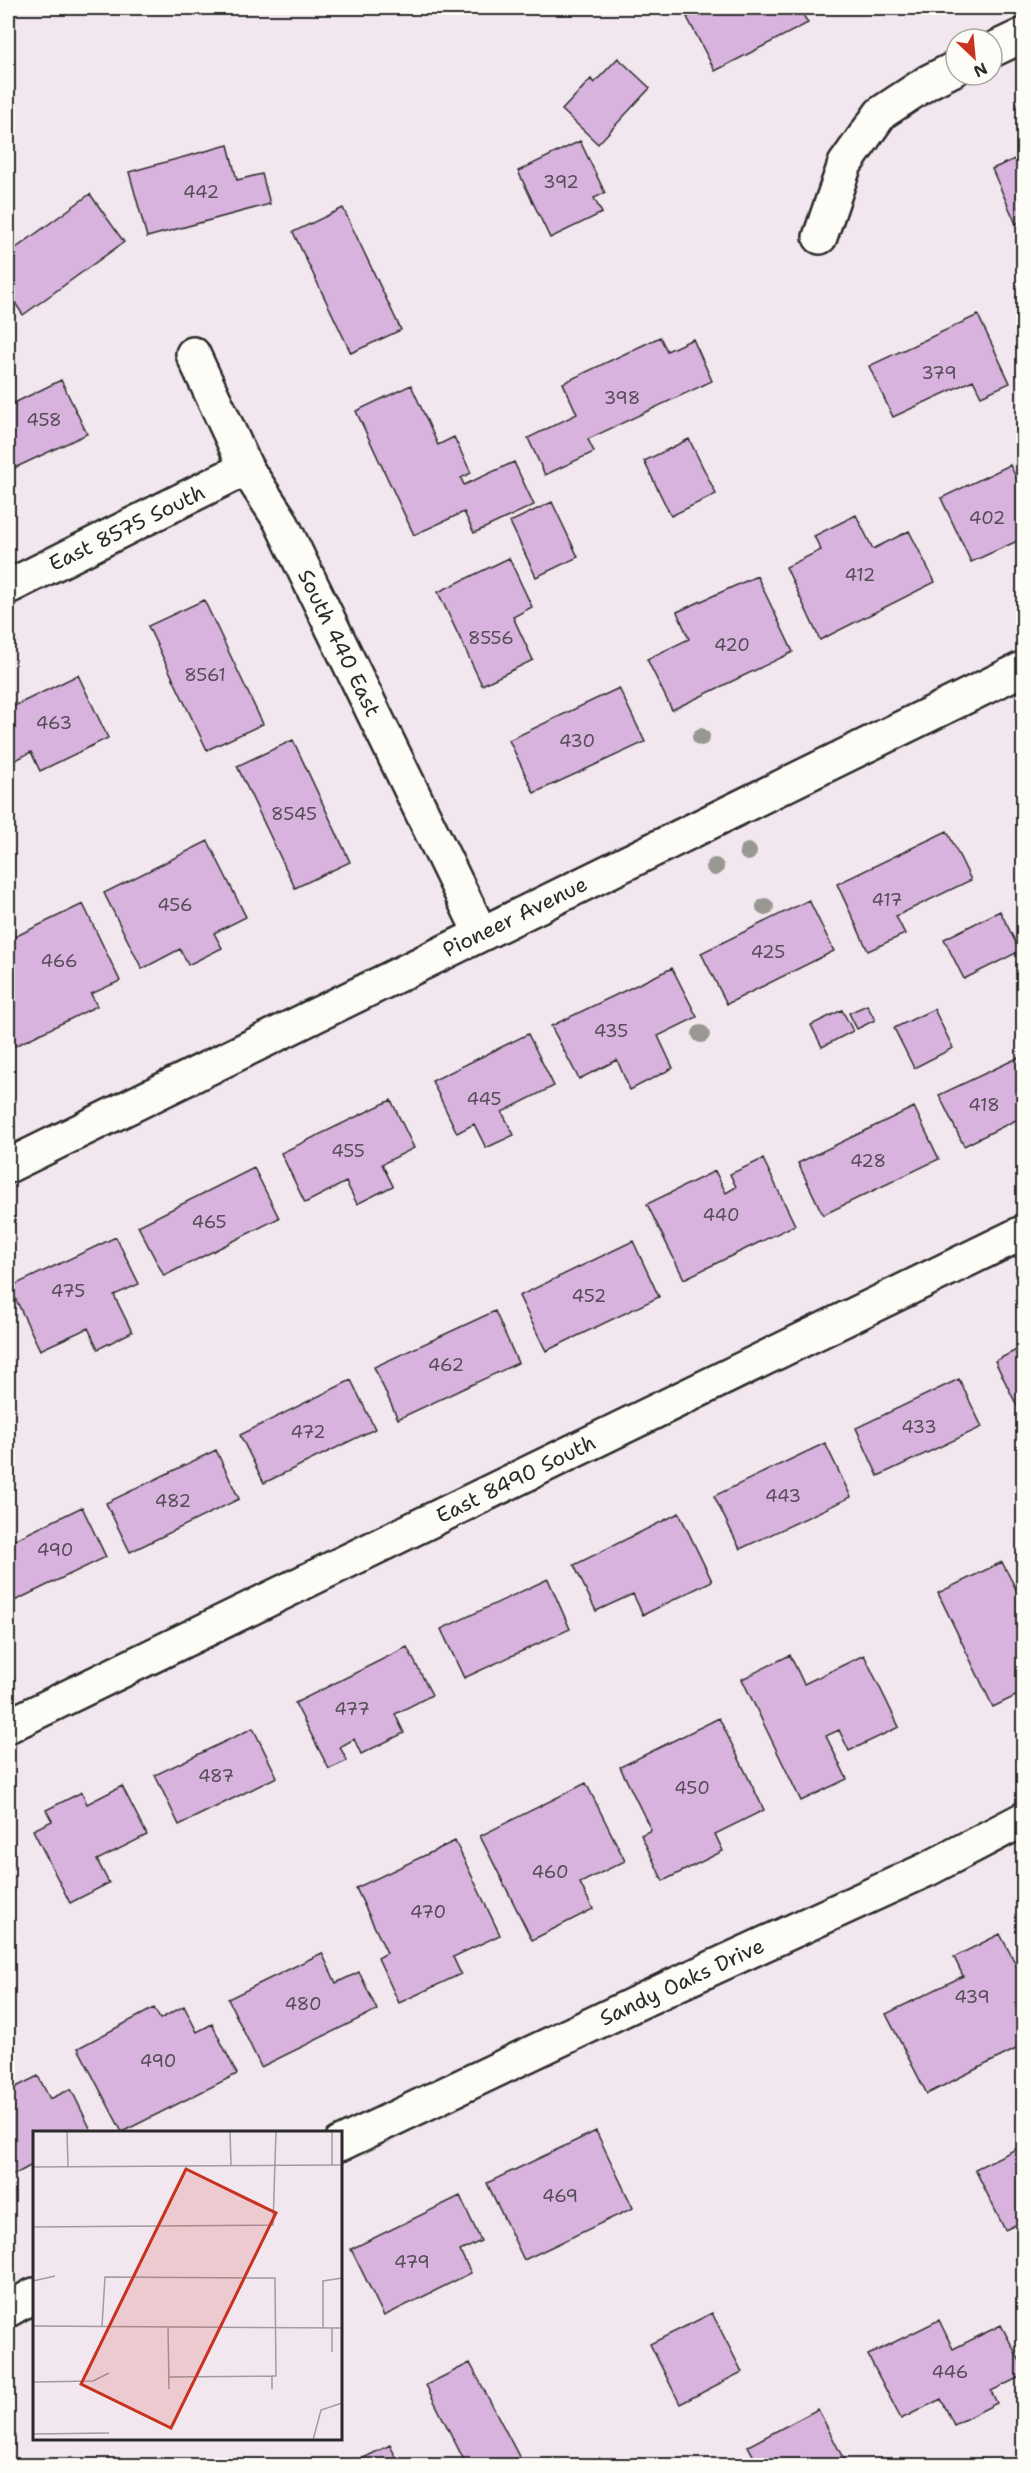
<svg xmlns="http://www.w3.org/2000/svg" width="1031" height="2473" viewBox="0 0 1031 2473" font-family="'Shantell Sans',sans-serif">
  <style>
    .building { fill: #d8b3dd; stroke: #2b2b2b; stroke-width: 1.5 }
    .lines { fill: none; stroke-linecap: round; stroke-linejoin: round }
    .street-casing { stroke: #2b2b2b; stroke-width: 38 }
    .street { stroke: #fdfcf7; stroke-width: 33 }
    .tree { fill: #999792 }
    .labels { text-anchor: middle; stroke-width: 4.5; stroke-linejoin: round; paint-order: stroke }
    .number-label { font-size: 18px; fill: #564d58 }
    .street-label { font-size: 21px; fill: #2b2b2b; stroke: #fdfcf7 }
    .inset-road { fill: none; stroke: #a29ba1; stroke-width: 1.5 }
    .view { fill: #c8321e; fill-opacity: 0.15; stroke: #c8321e; stroke-width: 3 }
    .inset-edge { fill: none; stroke: #2b2b2b; stroke-width: 3 }
  </style>
  <rect width="100%" height="100%" fill="#f2e6ef"/>
  <filter id="ink" filterUnits="userSpaceOnUse"><feTurbulence type="fractalNoise" baseFrequency=".0167" numOctaves="2"/><feDisplacementMap in="SourceGraphic" scale="12" xChannelSelector="R" yChannelSelector="G"/><feConvolveMatrix kernelMatrix="1 2 1 2 8 2 1 2 1" color-interpolation-filters="sRGB"/></filter>
  <g filter="url(#ink)">
    <!-- building -->
    <path class="building" d="M 705,8 L 799,8 L 808,23 L 715,71 L 687,17 Z
      M 618,58 L 650,88 L 598,144 L 562,110 L 591,79 L 594,83 Z
      M 580,141 L 605,193 L 594,198 L 602,213 L 550,238 L 518,171 Z
      M 228,145 L 237,180 L 262,174 L 270,204 L 147,237 L 129,172 Z
      M 1024,155 L 1024,220 L 1016,224 L 992,169 Z
      M 90,194 L 124,242 L 23,315 L 8,292 L 8,254 Z
      M 343,208 L 401,330 L 351,353 L 293,232 Z
      M 978,315 L 1010,383 L 981,396 L 973,380 L 893,417 L 869,366 Z
      M 660,337 L 667,351 L 693,339 L 712,381 L 588,439 L 594,452 L 545,475 L 528,438 L 577,414 L 563,383 Z
      M 61,380 L 87,434 L 8,471 L 8,406 Z
      M 411,385 L 438,445 L 454,437 L 471,473 L 461,478 L 464,485 L 514,462 L 534,505 L 474,533 L 464,512 L 414,535 L 356,411 Z
      M 689,439 L 716,494 L 671,516 L 644,461 Z
      M 1010,465 L 1019,483 L 1024,480 L 1024,538 L 971,562 L 941,498 Z
      M 552,502 L 578,557 L 536,577 L 510,522 Z
      M 856,515 L 873,549 L 909,531 L 935,582 L 820,640 L 786,567 L 821,550 L 814,536 Z
      M 509,558 L 532,607 L 513,617 L 533,660 L 482,685 L 438,592 Z
      M 757,576 L 793,652 L 672,710 L 647,659 L 689,639 L 677,612 Z
      M 204,600 L 263,724 L 207,750 L 148,626 Z
      M 78,675 L 108,738 L 40,771 L 31,752 L 8,764 L 8,709 Z
      M 619,688 L 645,742 L 534,793 L 509,740 Z
      M 293,740 L 350,862 L 295,888 L 237,766 Z
      M 947,831 L 971,880 L 896,916 L 905,934 L 868,951 L 837,884 Z
      M 208,841 L 246,917 L 214,933 L 222,948 L 188,965 L 180,949 L 142,969 L 104,893 Z
      M 809,900 L 834,951 L 727,1004 L 701,953 Z
      M 83,904 L 120,981 L 91,994 L 97,1006 L 15,1046 L 8,1031 L 8,940 Z
      M 1000,911 L 1020,951 L 964,979 L 944,939 Z
      M 672,968 L 697,1017 L 658,1036 L 673,1068 L 630,1090 L 617,1060 L 579,1079 L 551,1026 Z
      M 867,1005 L 875,1020 L 857,1029 L 849,1013 Z
      M 934,1009 L 953,1048 L 914,1068 L 894,1028 Z
      M 842,1010 L 853,1031 L 822,1047 L 811,1025 Z
      M 528,1034 L 554,1086 L 502,1112 L 514,1135 L 486,1148 L 474,1124 L 457,1133 L 432,1081 Z
      M 1024,1055 L 1024,1116 L 964,1146 L 939,1095 Z
      M 391,1100 L 414,1148 L 382,1164 L 393,1186 L 357,1204 L 346,1182 L 305,1203 L 281,1153 Z
      M 914,1107 L 939,1159 L 823,1215 L 798,1163 Z
      M 763,1159 L 795,1225 L 684,1279 L 647,1204 L 715,1171 L 726,1193 L 736,1187 L 730,1174 Z
      M 254,1168 L 279,1218 L 164,1276 L 138,1226 Z
      M 116,1237 L 139,1284 L 114,1295 L 132,1332 L 98,1349 L 88,1328 L 40,1350 L 10,1287 Z
      M 633,1241 L 659,1297 L 546,1351 L 519,1296 Z
      M 495,1311 L 518,1363 L 398,1419 L 374,1367 Z
      M 1024,1346 L 1024,1408 L 1019,1410 L 995,1361 Z
      M 959,1379 L 982,1427 L 878,1476 L 856,1428 Z
      M 351,1380 L 375,1429 L 264,1483 L 240,1435 Z
      M 825,1443 L 851,1497 L 740,1549 L 714,1496 Z
      M 216,1450 L 239,1499 L 130,1552 L 106,1503 Z
      M 82,1507 L 106,1557 L 8,1604 L 8,1543 Z
      M 679,1513 L 712,1581 L 643,1615 L 633,1594 L 596,1611 L 574,1565 Z
      M 1002,1562 L 1016,1589 L 1024,1585 L 1024,1692 L 993,1707 L 938,1593 Z
      M 548,1579 L 570,1629 L 464,1678 L 441,1629 Z
      M 407,1647 L 432,1695 L 395,1714 L 404,1733 L 361,1754 L 354,1739 L 340,1747 L 347,1761 L 329,1769 L 295,1703 Z
      M 790,1655 L 804,1684 L 864,1655 L 899,1727 L 849,1751 L 839,1730 L 826,1736 L 847,1779 L 801,1801 L 742,1679 Z
      M 719,1718 L 764,1810 L 715,1834 L 723,1851 L 663,1881 L 641,1835 L 651,1830 L 620,1767 Z
      M 253,1728 L 277,1777 L 179,1825 L 155,1775 Z
      M 586,1783 L 625,1861 L 580,1883 L 593,1909 L 532,1940 L 480,1836 Z
      M 122,1786 L 147,1835 L 97,1860 L 109,1883 L 70,1903 L 33,1830 L 52,1821 L 46,1810 L 82,1792 L 87,1804 Z
      M 455,1841 L 500,1935 L 453,1957 L 461,1974 L 399,2003 L 378,1958 L 387,1953 L 356,1888 Z
      M 1000,1934 L 1024,1980 L 1024,2045 L 927,2094 L 886,2014 L 963,1976 L 954,1957 Z
      M 322,1953 L 336,1983 L 359,1972 L 377,2010 L 261,2067 L 228,1999 Z
      M 184,2006 L 197,2032 L 212,2024 L 237,2074 L 122,2132 L 78,2048 L 154,2008 L 160,2019 Z
      M 38,2076 L 50,2099 L 71,2089 L 92,2132 L 34,2132 L 34,2164 L 8,2178 L 8,2091 Z
      M 596,2131 L 633,2208 L 524,2260 L 487,2183 Z
      M 1018,2148 L 1024,2159 L 1024,2221 L 1005,2230 L 975,2169 Z
      M 460,2196 L 481,2241 L 460,2251 L 471,2273 L 384,2316 L 351,2249 Z
      M 712,2313 L 742,2372 L 680,2404 L 650,2344 Z
      M 939,2320 L 953,2349 L 1001,2325 L 1024,2369 L 1024,2375 L 991,2391 L 997,2403 L 954,2425 L 941,2399 L 901,2419 L 868,2355 Z
      M 470,2363 L 524,2466 L 467,2466 L 426,2385 Z
      M 818,2409 L 847,2466 L 759,2466 L 748,2446 Z
      M 390,2445 L 400,2466 L 360,2466 L 357,2461 Z"/>
    <g class="lines">
      <defs>
        <path id="street" d="M 992,50 L 1024,35
          M 820,237 L 845,164 L 881,113 L 928,82 L 956,68
          M 193,354 L 246,468 L 280,520 L 481,934
          M 8,587 L 246,468
          M 8,1166 L 1024,668
          M 8,1726 L 1024,1232
          M 340,2144 L 675,1985 L 928,1869 L 1024,1819
          M 8,2310 L 34,2295"/>
      </defs>
      <!-- street casing -->
      <use href="#street" class="street-casing"/>
      <!-- street -->
      <use href="#street" class="street"/>
    </g>
    <!-- trees -->
    <g class="tree">
      <circle cx="701" cy="737" r="9"/>
      <circle cx="748" cy="852" r="9"/>
      <circle cx="715" cy="867" r="9"/>
      <circle cx="765" cy="907" r="9"/>
      <circle cx="701" cy="1034" r="9"/>
    </g>
  </g>
  <g class="labels">
    <!-- number labels -->
    <g class="number-label">
      <text x="561" y="188">392</text>
      <text x="201" y="198">442</text>
      <text x="939" y="379">379</text>
      <text x="622" y="404">398</text>
      <text x="44" y="426">458</text>
      <text x="987" y="524">402</text>
      <text x="860" y="581">412</text>
      <text x="491" y="644">8556</text>
      <text x="732" y="651">420</text>
      <text x="205" y="681">8561</text>
      <text x="54" y="729">463</text>
      <text x="577" y="747">430</text>
      <text x="294" y="820">8545</text>
      <text x="887" y="906">417</text>
      <text x="175" y="911">456</text>
      <text x="768" y="958">425</text>
      <text x="59" y="967">466</text>
      <text x="611" y="1037">435</text>
      <text x="484" y="1105">445</text>
      <text x="984" y="1111">418</text>
      <text x="348" y="1157">455</text>
      <text x="868" y="1167">428</text>
      <text x="721" y="1221">440</text>
      <text x="209" y="1228">465</text>
      <text x="68" y="1297">475</text>
      <text x="589" y="1302">452</text>
      <text x="446" y="1371">462</text>
      <text x="919" y="1433">433</text>
      <text x="308" y="1438">472</text>
      <text x="783" y="1502">443</text>
      <text x="173" y="1507">482</text>
      <text x="55" y="1556">490</text>
      <text x="352" y="1715">477</text>
      <text x="216" y="1782">487</text>
      <text x="692" y="1794">450</text>
      <text x="550" y="1878">460</text>
      <text x="428" y="1918">470</text>
      <text x="972" y="2003">439</text>
      <text x="303" y="2010">480</text>
      <text x="158" y="2067">490</text>
      <text x="560" y="2202">469</text>
      <text x="412" y="2268">479</text>
      <text x="950" y="2378">446</text>
    </g>
    <!-- street labels -->
    <g class="street-label">
      <text transform="translate(127 528) rotate(-26)" y="7">East 8575 South</text>
      <text transform="translate(339 643) rotate(64)" y="7">South 440 East</text>
      <text transform="translate(515 917) rotate(-26)" y="7">Pioneer Avenue</text>
      <text transform="translate(516 1479) rotate(-26)" y="7">East 8490 South</text>
      <text transform="translate(682 1982) rotate(-25)" y="7">Sandy Oaks Drive</text>
    </g>
  </g>
  <!-- overview -->
  <g transform="translate(33 2131)">
    <rect width="309" height="309" fill="#f2e6ef"/>
    <path class="inset-road" d="M 34,0 L 35,35M 197,0 L 198,35M 299,0 L 299,34M 0,36 L 309,34M 0,96 L 240,94 L 243,0M 0,150 L 22,145M 0,195 L 309,197M 69,195 L 72,146 L 242,147 L 243,245 L 239,245 L 239,258M 135,195 L 136,258M 290,197 L 290,150 L 309,147M 299,221 L 299,197M 136,246 L 239,245M 0,251 L 60,250 L 76,242M 0,303 L 76,302M 280,309 L 288,279 L 309,272"/>
    <path class="view" d="M 153,38 L 243,82 L 138,297 L 48,253 Z"/>
    <rect width="309" height="309" class="inset-edge"/>
  </g>
  <!-- margin -->
  <rect width="1031" height="2473" fill="none" stroke="#fdfcf7" stroke-width="30"/>
  <rect x="15" y="15" width="1001" height="2443" fill="none" stroke="#2b2b2b" stroke-width="2" filter="url(#ink)"/>
  <!-- north arrow -->
  <g transform="translate(974 57) rotate(154)"><circle r="28" fill="#fdfcf7" stroke="#a9a8a5" stroke-width="1.5"/>
  <path d="M0-4.5L10 22L0 15L-10 22Z" fill="#c8321e"/>
  <text y="-9" font-size="16" font-weight="bold" text-anchor="middle" fill="#2b2b2b">N</text>
  </g>
</svg>
